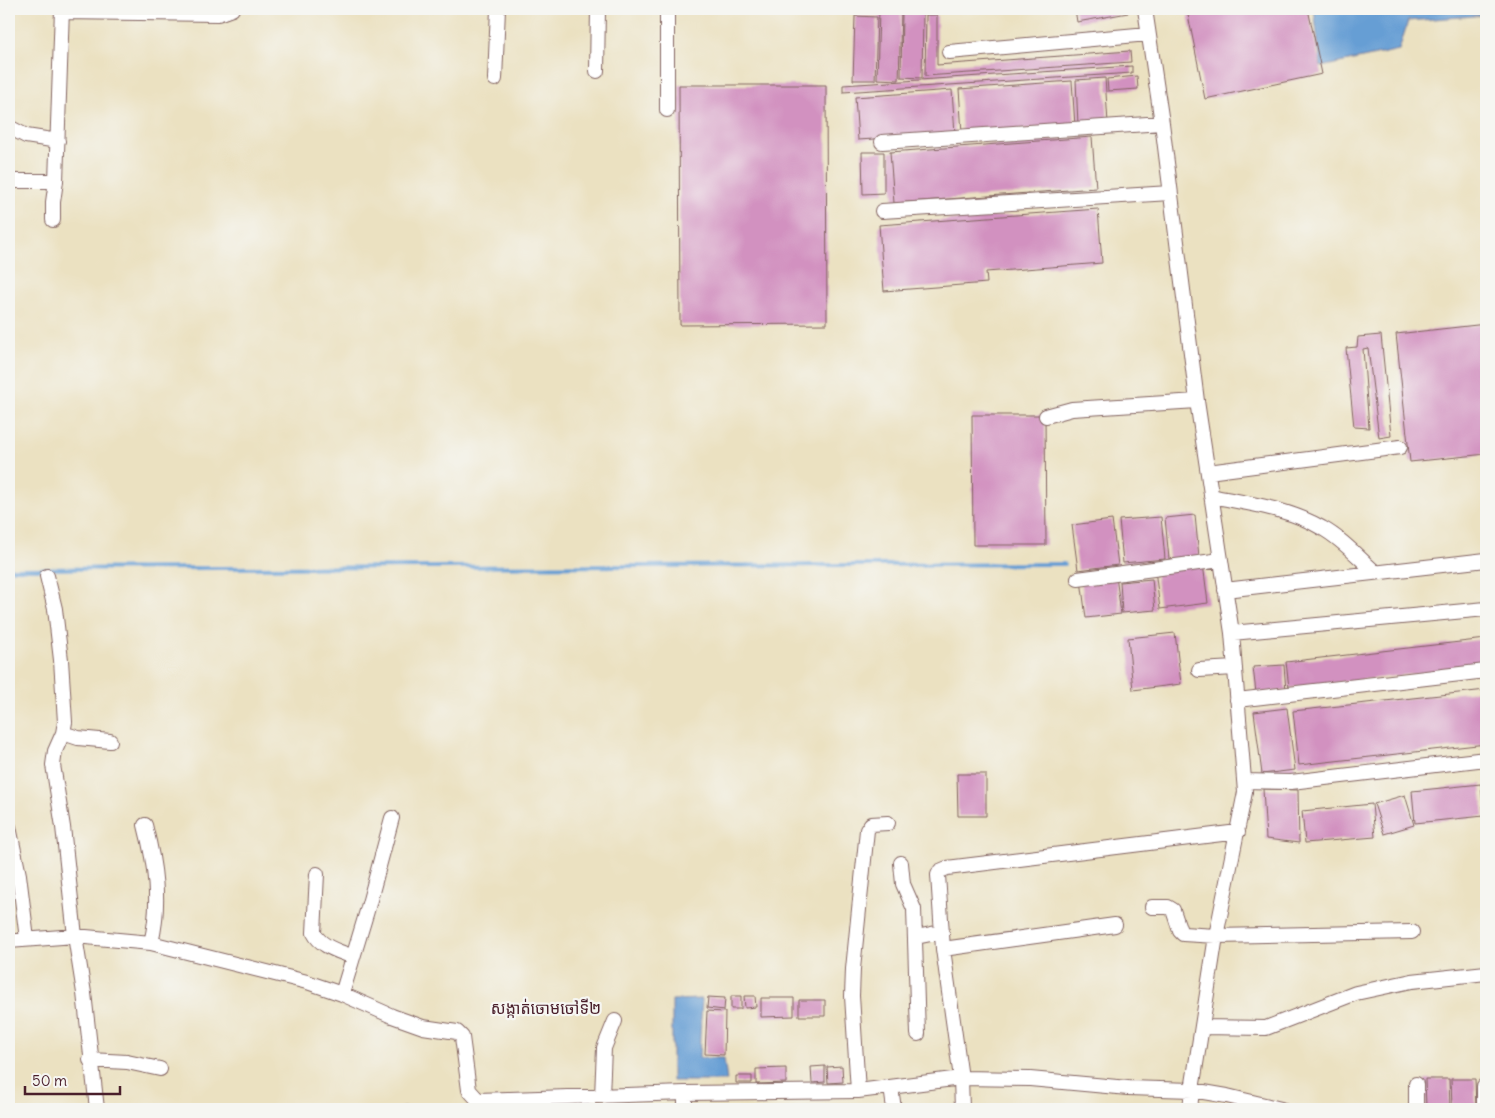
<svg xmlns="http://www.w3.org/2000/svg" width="1495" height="1118" viewBox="0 0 1495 1118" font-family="Delius,'Noto Sans Khmer',sans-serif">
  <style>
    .water { fill: #669ed4; stroke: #585e80 }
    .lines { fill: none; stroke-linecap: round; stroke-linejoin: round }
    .stream { stroke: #669ed4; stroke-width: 4 }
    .building { fill: #d291c0 }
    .minor-casing { stroke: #826360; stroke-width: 16 }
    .minor { stroke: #fff; stroke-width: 14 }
    .labels { text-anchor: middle; stroke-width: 4.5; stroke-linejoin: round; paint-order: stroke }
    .quarter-label { font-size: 16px; fill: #4a1f2b; stroke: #f6f6f2 }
  </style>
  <rect width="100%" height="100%" fill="#f6f6f2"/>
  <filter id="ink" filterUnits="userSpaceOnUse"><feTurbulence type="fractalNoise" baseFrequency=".02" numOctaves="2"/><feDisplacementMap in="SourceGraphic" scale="10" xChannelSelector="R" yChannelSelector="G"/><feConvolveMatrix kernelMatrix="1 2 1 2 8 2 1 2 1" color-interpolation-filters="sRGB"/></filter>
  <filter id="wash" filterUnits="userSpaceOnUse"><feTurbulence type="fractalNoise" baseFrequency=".0096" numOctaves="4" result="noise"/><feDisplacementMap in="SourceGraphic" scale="20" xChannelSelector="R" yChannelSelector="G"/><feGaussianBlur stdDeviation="1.12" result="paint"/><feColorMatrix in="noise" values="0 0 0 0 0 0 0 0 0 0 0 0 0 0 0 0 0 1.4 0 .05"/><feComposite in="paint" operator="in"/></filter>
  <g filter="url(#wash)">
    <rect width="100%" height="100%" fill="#ebe1c1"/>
    <!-- water -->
    <path class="water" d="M 1314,9 L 1486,9 L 1486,15 L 1408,21 L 1399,50 L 1321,67 Z
      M 702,999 L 699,1058 L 724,1058 L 727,1081 L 672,1081 L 672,1000 Z
      M 441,1105 L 454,1109 L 399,1109 L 402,1108 Z"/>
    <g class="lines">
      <!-- stream -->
      <path class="stream" d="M 9,569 L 1064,564"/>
    </g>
    <g id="blocks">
      <!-- building -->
      <path class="building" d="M 1075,9 L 1127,9 L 1128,13 L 1077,22 Z
        M 1219,9 L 1308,9 L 1322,74 L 1205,99 L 1188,15 Z
        M 879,11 L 901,12 L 899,80 L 877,79 Z
        M 902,13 L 923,14 L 922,78 L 901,77 Z
        M 926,15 L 937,15 L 937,65 L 1130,51 L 1131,62 L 925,76 Z
        M 855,16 L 877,17 L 875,80 L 853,80 Z
        M 1132,66 L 1132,73 L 843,92 L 843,85 Z
        M 1137,76 L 1138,89 L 1108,91 L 1107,79 Z
        M 1105,78 L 1108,123 L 1078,125 L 1076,80 Z
        M 1072,81 L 1075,126 L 962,133 L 959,89 Z
        M 679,85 L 826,85 L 827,324 L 680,325 Z
        M 952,90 L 955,134 L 858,140 L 855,97 Z
        M 1092,137 L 1096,188 L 894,203 L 890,152 Z
        M 862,152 L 884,152 L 884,193 L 863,194 Z
        M 1098,209 L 1102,263 L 986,272 L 987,283 L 884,291 L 879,225 Z
        M 1486,324 L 1486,454 L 1410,462 L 1396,334 Z
        M 1381,335 L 1391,436 L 1379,438 L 1368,348 L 1363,349 L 1369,428 L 1354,427 L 1346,348 L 1357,347 L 1358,337 Z
        M 972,415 L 1045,415 L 1046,545 L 973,545 Z
        M 1195,515 L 1199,557 L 1169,559 L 1165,518 Z
        M 1161,517 L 1165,559 L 1123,563 L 1119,520 Z
        M 1112,520 L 1118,565 L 1078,570 L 1072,525 Z
        M 1203,564 L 1208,603 L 1160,609 L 1155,570 Z
        M 1116,576 L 1121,614 L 1086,618 L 1081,580 Z
        M 1152,579 L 1155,610 L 1122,613 L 1120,582 Z
        M 1175,633 L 1181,684 L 1133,690 L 1128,638 Z
        M 1486,639 L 1486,666 L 1289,688 L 1286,662 Z
        M 1284,665 L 1286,691 L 1256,693 L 1253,667 Z
        M 1486,690 L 1486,744 L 1299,765 L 1293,711 Z
        M 1287,708 L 1295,770 L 1262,774 L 1254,712 Z
        M 957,774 L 986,774 L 986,816 L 958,816 Z
        M 1481,784 L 1484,816 L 1415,823 L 1412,791 Z
        M 1263,789 L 1298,790 L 1299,843 L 1266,839 Z
        M 1405,795 L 1414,825 L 1384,834 L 1374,804 Z
        M 1372,804 L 1375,837 L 1305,843 L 1302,811 Z
        M 731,996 L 741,996 L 741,1009 L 731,1009 Z
        M 744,996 L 755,996 L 756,1007 L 745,1008 Z
        M 708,997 L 725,998 L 724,1010 L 707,1008 Z
        M 761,998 L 794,998 L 794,1016 L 761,1017 Z
        M 799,1000 L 825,1000 L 825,1016 L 799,1016 Z
        M 707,1011 L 725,1012 L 724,1055 L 705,1054 Z
        M 825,1066 L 825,1082 L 812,1083 L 811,1067 Z
        M 842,1066 L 843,1082 L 828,1083 L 827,1067 Z
        M 786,1068 L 786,1083 L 756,1084 L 756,1069 Z
        M 736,1076 L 752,1076 L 752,1083 L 736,1083 Z
        M 1425,1079 L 1449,1079 L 1450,1109 L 1426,1109 Z
        M 1451,1079 L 1475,1079 L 1476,1109 L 1452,1109 Z"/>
    </g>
  </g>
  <g filter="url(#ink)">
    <use href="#blocks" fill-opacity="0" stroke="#826360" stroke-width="1"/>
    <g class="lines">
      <defs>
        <path id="minor" d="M 667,9 L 667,110
          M 1145,9 L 1162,123 L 1197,401 L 1232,633 L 1245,792 L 1216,936 L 1192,1090 L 1190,1109
          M 62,12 L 218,14 L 232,9
          M 949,52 L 1148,34
          M 597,71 L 598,9
          M 495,79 L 498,9
          M 9,127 L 26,136 L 58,141
          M 882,142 L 1162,123
          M 9,181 L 56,181
          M 882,211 L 1170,193
          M 53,220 L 53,202 L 56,181 L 62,9
          M 1046,416 L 1072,409 L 1197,401
          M 1208,472 L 1400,447
          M 1211,496 C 1249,504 1288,508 1322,528 C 1342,539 1358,557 1375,572
          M 47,576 L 55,609 L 61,660 L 65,722 L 63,733 L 55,751 L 53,765 L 63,827 L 75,936 L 84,993 L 97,1109
          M 1078,579 L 1221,560
          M 1225,590 L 1486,560
          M 1232,633 L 1486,609
          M 1199,670 L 1235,668
          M 1237,700 L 1486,671
          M 63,733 L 78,738 L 110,741
          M 1244,781 L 1291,782 L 1486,759
          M 145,825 C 155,864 161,903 151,943
          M 9,827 L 19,875 L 27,939
          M 901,863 L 903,884 L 914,909 L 918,1034
          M 317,874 L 314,933 C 321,947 339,951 353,957
          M 1152,907 L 1168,907 L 1173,910 L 1180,931 L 1183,934 L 1216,936 L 1412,932
          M 916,937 L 941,932
          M 9,941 L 75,936 L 151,943 L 307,982 L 342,994 L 392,1016 L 423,1027 L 457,1032 L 462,1037 L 469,1090 L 478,1100 L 685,1093 L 858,1091 L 961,1078 L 1030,1079 L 1128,1088 L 1192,1090 L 1227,1096 L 1281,1109
          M 943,949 L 1115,925
          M 342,994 L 367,911 L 392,818
          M 1203,1027 L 1266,1028 L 1356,993 L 1412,981 L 1486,973
          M 90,1060 L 127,1062 L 160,1069
          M 891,1087 L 894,1109
          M 858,1091 L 852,996 L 853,969 L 867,830 L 871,824 L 888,823
          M 685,1093 L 685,1109
          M 602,1096 L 604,1048 L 615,1021
          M 962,1109 L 961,1078 L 943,949 L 938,875 L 940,871 L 947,868 L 1238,832
          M 1416,1109 L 1416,1084
          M 1484,1109 L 1484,1086"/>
      </defs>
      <!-- minor casing -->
      <use href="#minor" class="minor-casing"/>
      <!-- minor -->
      <use href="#minor" class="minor"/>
    </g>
  </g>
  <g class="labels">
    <!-- quarter labels -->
    <g class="quarter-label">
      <text x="546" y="1014">សង្កាត់ចោមចៅទី២</text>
    </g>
  </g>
  <!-- margin -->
  <rect width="1495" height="1118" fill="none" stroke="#f6f6f2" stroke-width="30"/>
  <!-- scale -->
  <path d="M25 1086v8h95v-8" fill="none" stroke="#4a1f2b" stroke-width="2.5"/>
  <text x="32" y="1086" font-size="15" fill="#4a1f2b" stroke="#f6f6f2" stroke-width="4" paint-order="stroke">50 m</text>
</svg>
